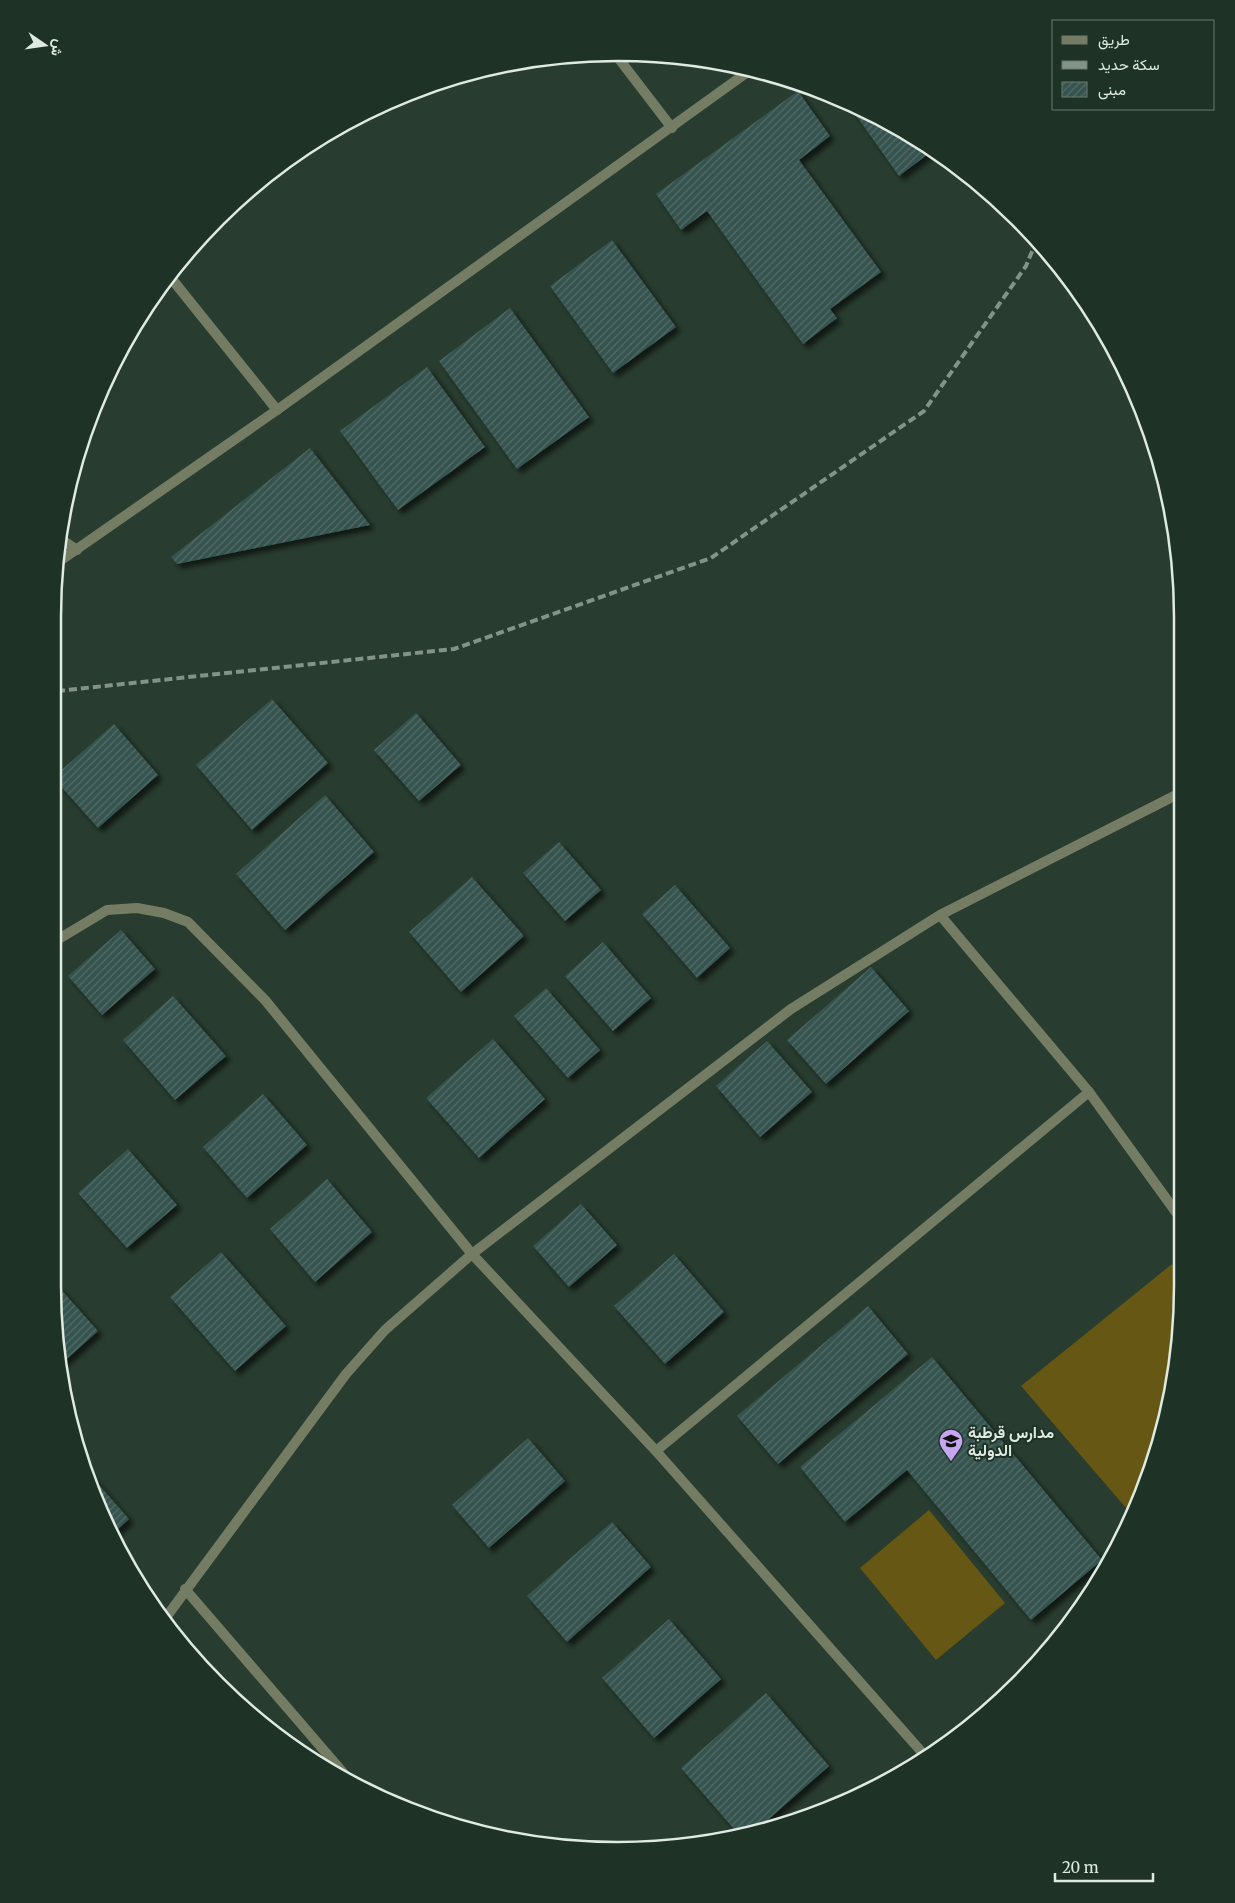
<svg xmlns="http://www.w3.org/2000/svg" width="1235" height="1903" viewBox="0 0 1235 1903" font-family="Merriweather,Vazirmatn,serif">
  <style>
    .pitch { fill: #665714 }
    .building { fill: url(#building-hatch); filter: url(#shadow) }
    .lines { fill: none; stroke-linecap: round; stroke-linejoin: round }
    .service { stroke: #747d64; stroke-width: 10 }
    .minor { stroke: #747d64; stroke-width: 10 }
    .tertiary { stroke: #747d64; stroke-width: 10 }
    .rail { stroke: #839388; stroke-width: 4; stroke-dasharray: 8 4; stroke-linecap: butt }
    .labels { text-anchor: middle; stroke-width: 4; stroke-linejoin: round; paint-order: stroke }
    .poi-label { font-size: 16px; font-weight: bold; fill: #dfebe2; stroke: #1e3225; text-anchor: start }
    .rim { fill: none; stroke: #dfebe2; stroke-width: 2.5 }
  </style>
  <defs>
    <pattern id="building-hatch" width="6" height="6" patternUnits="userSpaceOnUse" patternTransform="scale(1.25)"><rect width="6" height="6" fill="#36534f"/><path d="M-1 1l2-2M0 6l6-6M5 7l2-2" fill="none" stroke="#536c68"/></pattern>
    <filter id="shadow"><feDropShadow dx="4.5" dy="4.5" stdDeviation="2.5" flood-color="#0009"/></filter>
  </defs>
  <rect width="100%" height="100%" fill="#283c2f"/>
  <!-- pitch -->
  <path class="pitch" d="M 1172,1264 L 1178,1271 L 1178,1359 L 1139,1502 L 1132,1515 L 1021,1386 Z
    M 929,1510 L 1005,1603 L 936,1660 L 860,1568 Z"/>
  <!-- building -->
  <path class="building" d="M 798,91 L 830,136 L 799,160 L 881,272 L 830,309 L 837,318 L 803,344 L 707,211 L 681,230 L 656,194 Z
    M 848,104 L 900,128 L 932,151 L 899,176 Z
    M 612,240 L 676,327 L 613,373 L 550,286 Z
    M 510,308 L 589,417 L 517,469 L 439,361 Z
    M 427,367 L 485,447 L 398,510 L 340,431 Z
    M 310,448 L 370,525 L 177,564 L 171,557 Z
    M 272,699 L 328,763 L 252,830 L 196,765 Z
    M 416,713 L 461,765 L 419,801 L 374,750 Z
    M 114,724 L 158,775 L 98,828 L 57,782 L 57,774 Z
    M 325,795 L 374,852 L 285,930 L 236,874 Z
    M 559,842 L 601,890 L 565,921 L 523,873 Z
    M 472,877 L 524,936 L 461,992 L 409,932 Z
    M 675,885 L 730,948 L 697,978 L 642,914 Z
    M 121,930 L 155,969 L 102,1015 L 68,976 Z
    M 603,942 L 651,998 L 613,1031 L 565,976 Z
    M 871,967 L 909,1011 L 826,1084 L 787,1040 Z
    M 546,988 L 600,1050 L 568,1078 L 514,1016 Z
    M 173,996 L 226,1056 L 175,1100 L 123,1040 Z
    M 493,1039 L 545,1099 L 479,1158 L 426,1098 Z
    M 767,1041 L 812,1092 L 760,1137 L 716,1086 Z
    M 263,1094 L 307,1145 L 247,1198 L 203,1147 Z
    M 128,1149 L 177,1205 L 127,1248 L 78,1193 Z
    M 327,1179 L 372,1232 L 315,1282 L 270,1229 Z
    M 581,1204 L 617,1245 L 569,1287 L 533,1246 Z
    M 221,1252 L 286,1326 L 235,1371 L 170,1297 Z
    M 674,1254 L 724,1312 L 665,1364 L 614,1306 Z
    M 57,1285 L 98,1331 L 59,1366 L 57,1360 Z
    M 868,1306 L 908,1354 L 778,1464 L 737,1416 Z
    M 932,1357 L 1102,1560 L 1031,1620 L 907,1470 L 845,1522 L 800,1467 Z
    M 528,1438 L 565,1481 L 489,1548 L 452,1505 Z
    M 86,1470 L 129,1519 L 115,1532 L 84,1471 Z
    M 612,1522 L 651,1567 L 567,1642 L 527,1596 Z
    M 669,1619 L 721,1679 L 654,1738 L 602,1678 Z
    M 766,1693 L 829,1766 L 753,1833 L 740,1836 L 681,1768 Z"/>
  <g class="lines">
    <!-- service -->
    <path class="service" d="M 656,1451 L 1089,1092"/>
    <!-- minor -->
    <path class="minor" d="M 616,55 L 672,128
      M 171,278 L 277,410
      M 1121,362 L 1121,369
      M 59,538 L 77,550
      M 940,915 L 1089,1092 L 1178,1215
      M 57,940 L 107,910 L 137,908 L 164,913 L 188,922 L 265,1000 L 472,1254 L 656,1451 L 927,1758
      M 185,1589 L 352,1783
      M 164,1620 L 346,1374 L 385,1330 L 472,1254 L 791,1009 L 940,915 L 1180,793"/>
    <!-- tertiary -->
    <path class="tertiary" d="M 57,563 L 277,410 L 749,71"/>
    <!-- rail -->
    <path class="rail" d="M 57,691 L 454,649 L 711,558 L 924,411 L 1026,266 L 1036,242"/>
  </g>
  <!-- icons -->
  <defs>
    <symbol id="school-pin" viewBox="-11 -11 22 30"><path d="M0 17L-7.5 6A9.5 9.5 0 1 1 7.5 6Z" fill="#c6a6f0" stroke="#1e3225"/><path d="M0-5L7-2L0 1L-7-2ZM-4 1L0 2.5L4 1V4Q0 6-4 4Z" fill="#111"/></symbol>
  </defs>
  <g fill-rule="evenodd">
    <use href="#school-pin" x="937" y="1427" width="28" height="38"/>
  </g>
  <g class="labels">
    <!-- poi labels -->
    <g class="poi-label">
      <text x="968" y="1438">مدارس قرطبة<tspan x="968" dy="18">الدولية</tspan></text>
    </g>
  </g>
  <!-- crop -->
  <path d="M0 0H1235V1903H0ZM617 61H618A556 556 0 0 1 1174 617V1286A556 556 0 0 1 618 1842H617A556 556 0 0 1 61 1286V617A556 556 0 0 1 617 61Z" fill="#1e3225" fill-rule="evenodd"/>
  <path class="rim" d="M617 61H618A556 556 0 0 1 1174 617V1286A556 556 0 0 1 618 1842H617A556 556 0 0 1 61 1286V617A556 556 0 0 1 617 61Z"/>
  <!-- legend -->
  <rect x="1052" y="20" width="162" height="90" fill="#1e3225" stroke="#6b7c71"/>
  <rect x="1062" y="36" width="25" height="8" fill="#747d64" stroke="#6b7c71"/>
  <text x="1098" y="45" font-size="15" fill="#dfebe2">طريق</text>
  <rect x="1062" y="61" width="25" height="8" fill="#839388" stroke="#6b7c71"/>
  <text x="1098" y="70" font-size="15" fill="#dfebe2">سكة حديد</text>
  <rect x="1062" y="82" width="25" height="15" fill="url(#building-hatch)" stroke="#6b7c71"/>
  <text x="1098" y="95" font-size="15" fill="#dfebe2">مبنى</text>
  <!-- north arrow -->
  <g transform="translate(45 45) rotate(103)" stroke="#1e3225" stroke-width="4" paint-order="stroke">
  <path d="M0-4L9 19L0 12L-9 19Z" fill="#dfebe2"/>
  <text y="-8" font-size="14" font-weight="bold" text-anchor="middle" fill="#dfebe2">ش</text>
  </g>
  <!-- scale -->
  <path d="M1055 1873v8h98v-8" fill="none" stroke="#dfebe2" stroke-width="2.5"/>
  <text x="1062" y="1873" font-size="15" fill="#dfebe2" stroke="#1e3225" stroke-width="4" paint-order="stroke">20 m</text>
</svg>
